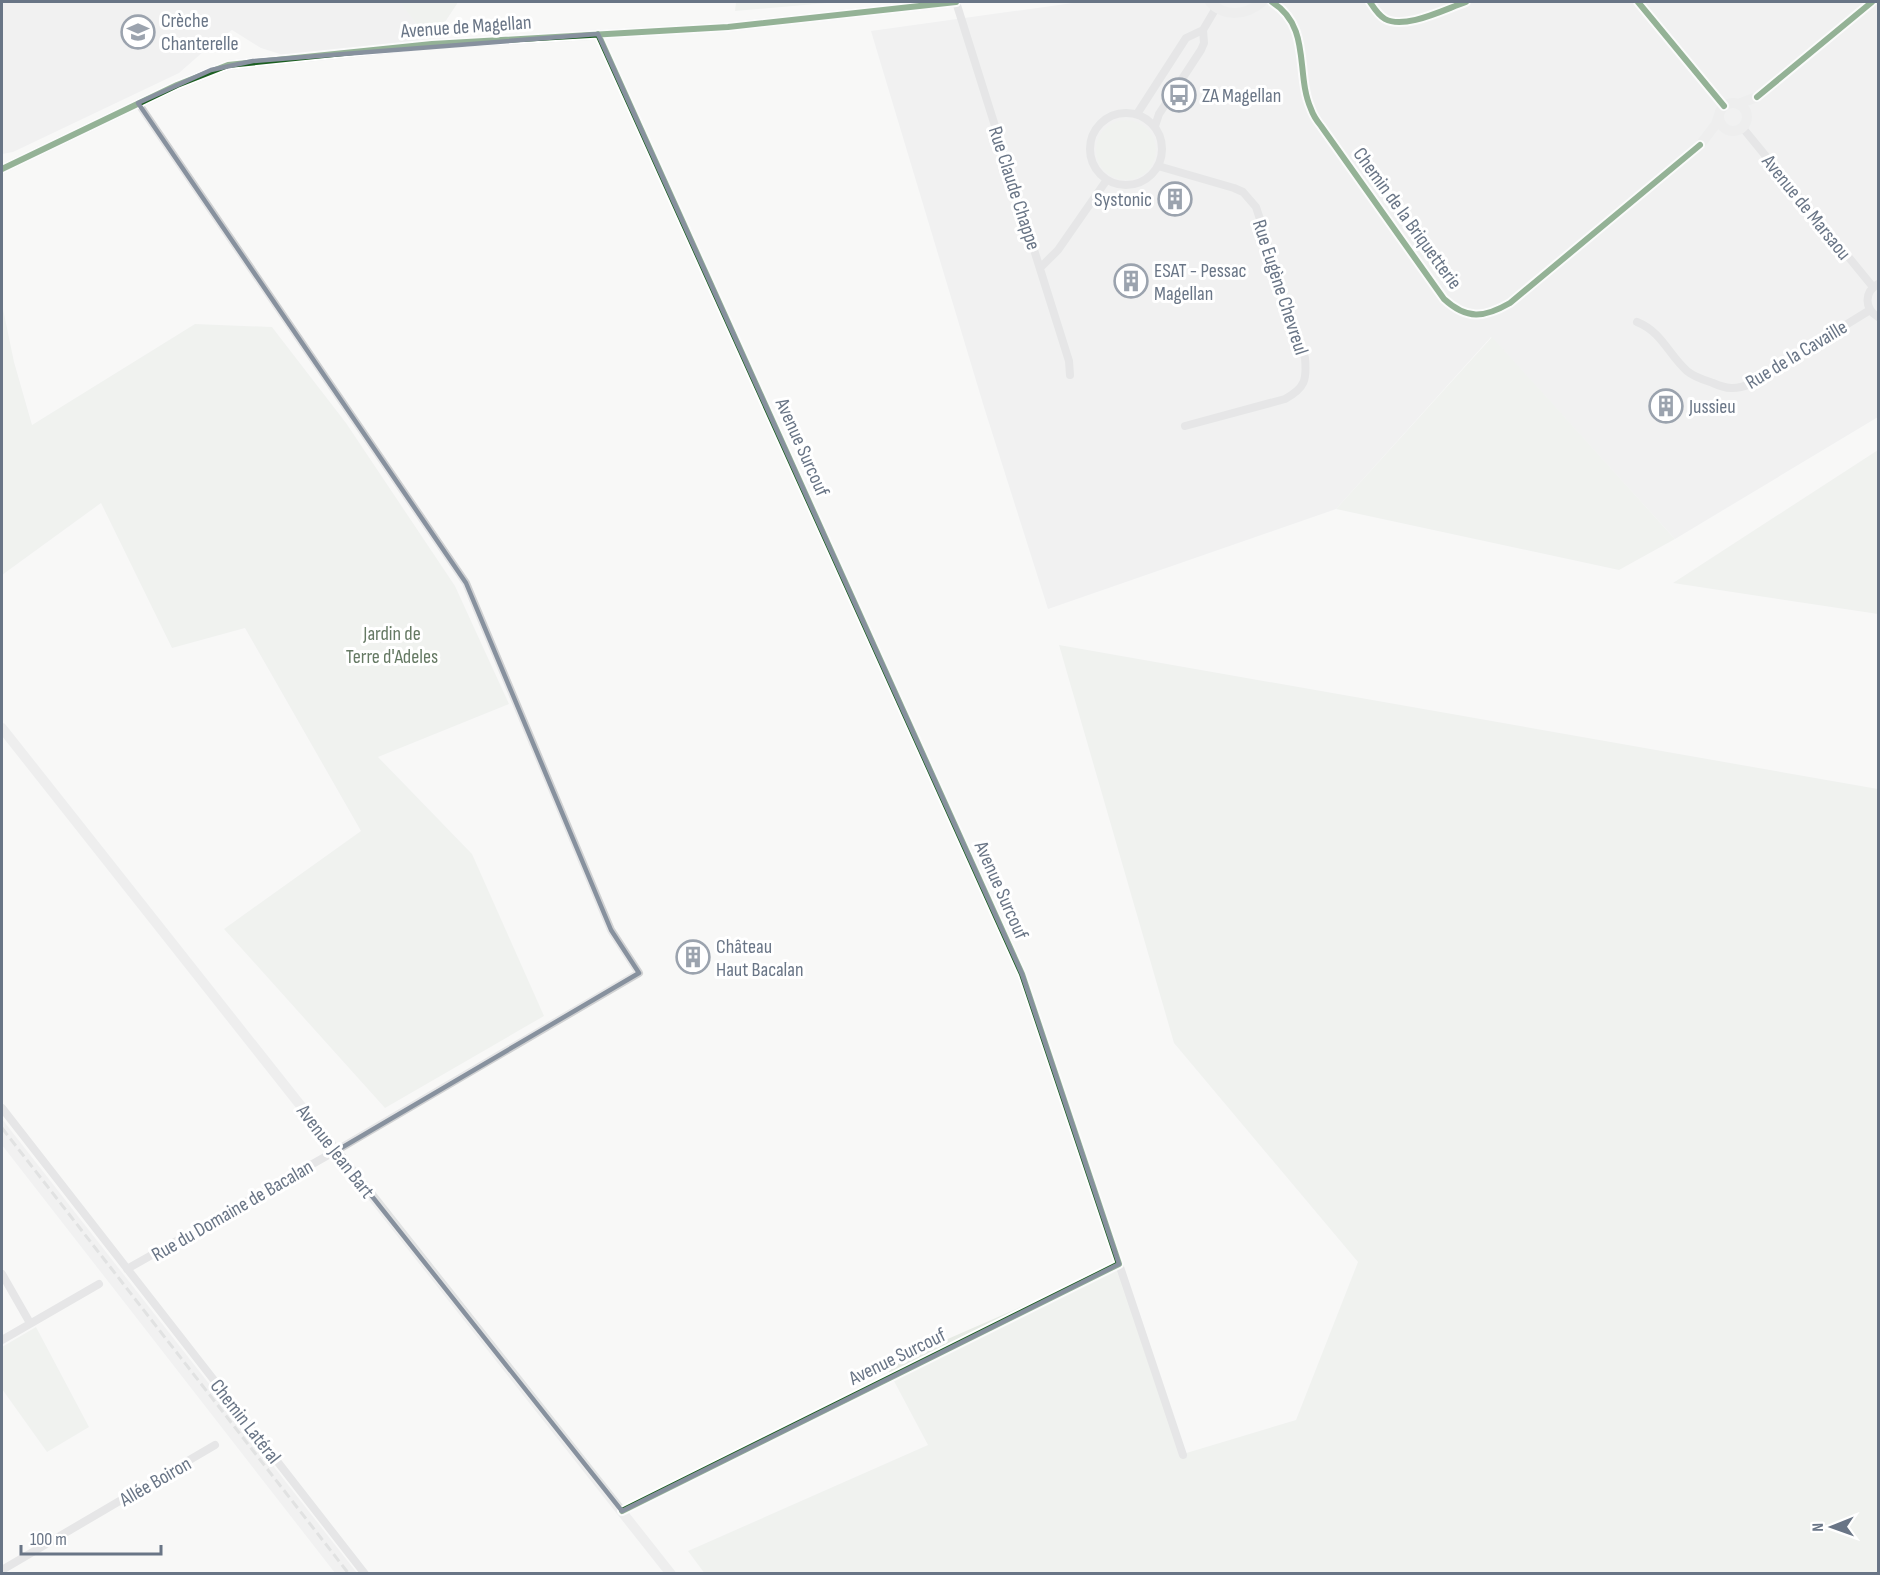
<svg xmlns="http://www.w3.org/2000/svg" width="1880" height="1575" viewBox="0 0 1880 1575" font-family="'Sofia Sans Condensed',sans-serif">
  <style>
    .built { fill: #e8e9e9 }
    .green { fill: #e7ebe5 }
    .lines { fill: none; stroke-linecap: round; stroke-linejoin: round }
    .street { stroke: #d0d1d2; stroke-width: 8 }
    .secondary { stroke: #e2e3e3; stroke-width: 10 }
    .rail { stroke: #c6c7c7; stroke-width: 3; stroke-dasharray: 9 4.5; stroke-linecap: butt }
    .cycleway-casing { stroke: #fff; stroke-width: 10 }
    .cycleway { stroke: #1b5e20; stroke-width: 6 }
    .marked { fill: none; stroke: #87919e; stroke-width: 4.5; stroke-linejoin: round }
    .labels { text-anchor: middle; stroke-width: 6; stroke-linejoin: round; paint-order: stroke }
    .poi-label { font-size: 20px; fill: #697586; stroke: #fff; text-anchor: start }
    .street-label { font-size: 20px; fill: #697586; stroke: #fff }
    .park-label { font-size: 20px; fill: #657963; stroke: #fff }
  </style>
  <rect width="100%" height="100%" fill="#f8f8f7"/>
  <!-- built -->
  <path class="built" d="M 2,2 L 458,2 L 431,43 L 303,56 L 280,54 L 261,48 L 232,30 L 212,44 L 179,73 L 13,152 L 2,154 Z
    M 1080,2 L 1878,2 L 1878,417 L 1675,539 L 1491,337 L 1336,509 L 1048,609 L 984,407 L 871,31 Z
    M 2,1119 L 357,1573 L 335,1573 L 2,1145 Z"/>
  <!-- green -->
  <path class="green" d="M 400,2 L 458,2 L 431,43 Z
    M 736,2 L 838,2 L 735,11 Z
    M1096 150a30 30 0 1 1 60 0a30 30 0 1 1-60 0Z
    M 2,304 L 14,362 L 32,425 L 195,324 L 272,327 L 346,423 L 455,586 L 509,704 L 378,757 L 472,854 L 544,1016 L 385,1108 L 224,929 L 361,831 L 245,628 L 172,648 L 101,503 L 2,575 Z
    M 1492,337 L 1675,539 L 1619,570 L 1336,509 Z
    M 1878,450 L 1878,614 L 1673,583 Z
    M 1059,645 L 1878,789 L 1878,1573 L 705,1574 L 688,1551 L 928,1445 L 886,1366 L 1119,1264 L 1183,1454 L 1296,1420 L 1358,1262 L 1174,1043 Z
    M 36,1327 L 89,1427 L 47,1452 L 2,1389 L 2,1347 Z"/>
  <g class="lines">
    <!-- street -->
    <path class="street" d="M 956,2 L 1069,361 L 1070,375
      M 1370,2 C 1374,8 1378,15 1385,19 C 1405,30 1445,9 1466,2
      M 1638,2 L 1724,106
      M 598,34 L 1022,974 L 1119,1264 L 622,1511
      M1090 149a36 36 0 1 1 72 0a36 36 0 1 1-72 0Z
      M 1137,114 L 1186,38 L 1203,30
      M 1155,126 L 1159,114 L 1201,50 L 1204,43 L 1203,30 L 1216,8
      M 1742,127 L 1873,287
      M 1158,166 L 1234,188 L 1243,192 L 1256,207 L 1305,358 C 1307,380 1305,388 1285,399 L 1185,426
      M 1040,268 L 1058,250 L 1106,181
      M 1878,284 C 1864,292 1864,308 1878,317
      M 1637,322 C 1662,332 1668,354 1687,371 C 1694,377 1704,380 1713,383 C 1726,389 1736,390 1750,384 L 1870,310
      M 2,1108 L 365,1574
      M 1119,1264 L 1183,1455
      M 127,1269 L 339,1149 L 639,973 L 611,930 L 466,583 L 138,103
      M 2,1274 L 30,1323
      M 2,1340 L 99,1284
      M 2,1570 L 215,1445"/>
    <!-- secondary -->
    <path class="secondary" d="M 1210,2 C 1225,18 1246,15 1262,2
      M 1272,2 C 1312,27 1295,73 1311,109 C 1313,115 1317,121 1321,126 L 1444,299 C 1467,320 1484,318 1510,303 L 1700,145 L 1716,124 L 1719,115
      M1719 117a14 14 0 1 1 28 0a14 14 0 1 1-28 0Z
      M 1738,104 L 1757,97 L 1872,2
      M 2,169 L 177,85 L 228,65 L 432,44 L 728,27 L 956,2
      M 2,728 L 671,1574"/>
    <!-- rail -->
    <path class="rail" d="M 2,1128 L 349,1574"/>
    <defs>
      <path id="cycleway" d="M 1272,2 C 1312,27 1295,73 1311,109 C 1313,115 1317,121 1321,126 L 1444,299 C 1467,320 1484,318 1510,303 L 1700,145
        M 1370,2 C 1374,8 1378,15 1385,19 C 1405,30 1445,9 1466,2
        M 1638,2 L 1724,106
        M 598,34 L 1022,974 L 1119,1264 L 622,1511
        M 1757,97 L 1872,2
        M 2,169 L 177,85 L 228,65 L 432,44 L 728,27 L 956,2"/>
    </defs>
    <!-- cycleway casing -->
    <use href="#cycleway" class="cycleway-casing"/>
    <!-- cycleway -->
    <use href="#cycleway" class="cycleway"/>
  </g>
  <!-- marked area -->
  <path d="M0 0H1880V1575H0ZM 598,34 L 1022,974 L 1119,1264 L 622,1511 L 336,1151 L 639,973 L 611,930 L 466,583 L 138,103 L 211,70 L 253,61 Z" fill="#f8f8f7" fill-opacity=".55" fill-rule="evenodd"/>
  <path class="marked" d="M 598,34 L 1022,974 L 1119,1264 L 622,1511 L 336,1151 L 639,973 L 611,930 L 466,583 L 138,103 L 211,70 L 253,61 Z"/>
  <!-- icons -->
  <defs>
    <symbol id="school-ring" viewBox="-11 -11 22 22"><circle r="9.5" fill="#fff" stroke="#9ba3ae" stroke-width="1.5"/><path d="M0-5L7-2L0 1L-7-2ZM-4 1L0 2.5L4 1V4Q0 6-4 4Z" fill="#9ba3ae"/></symbol>
    <symbol id="bus-ring" viewBox="-11 -11 22 22"><circle r="9.5" fill="#fff" stroke="#9ba3ae" stroke-width="1.5"/><path d="M-5-6H5V4H4V6H2V4H-2V6H-4V4H-5ZM-3.5-4V0h7V-4ZM-3.5 1.2v1.5H-2V1.2ZM2 1.2v1.5H3.5V1.2Z" fill="#9ba3ae"/></symbol>
    <symbol id="building-ring" viewBox="-11 -11 22 22"><circle r="9.5" fill="#fff" stroke="#9ba3ae" stroke-width="1.5"/><path d="M-4-6H4V6H1V3H-1V6H-4ZM-2.5-4.3h1.7v1.8h-1.7ZM.8-4.3h1.7v1.8H.8ZM-2.5-1h1.7V.8h-1.7ZM.8-1h1.7V.8H.8Z" fill="#9ba3ae"/></symbol>
  </defs>
  <g fill-rule="evenodd">
    <use href="#school-ring" x="119" y="13" width="38" height="38"/>
    <use href="#bus-ring" x="1160" y="76" width="38" height="38"/>
    <use href="#building-ring" x="1156" y="180" width="38" height="38"/>
    <use href="#building-ring" x="1112" y="262" width="38" height="38"/>
    <use href="#building-ring" x="1647" y="387" width="38" height="38"/>
    <use href="#building-ring" x="674" y="938" width="38" height="38"/>
  </g>
  <g class="labels">
    <!-- poi labels -->
    <g class="poi-label">
      <text x="161" y="27">Crèche<tspan x="161" dy="23">Chanterelle</tspan></text>
      <text x="1202" y="102">ZA Magellan</text>
      <text x="1152" y="206" text-anchor="end">Systonic</text>
      <text x="1154" y="277">ESAT - Pessac<tspan x="1154" dy="23">Magellan</tspan></text>
      <text x="1689" y="413">Jussieu</text>
      <text x="716" y="953">Château<tspan x="716" dy="23">Haut Bacalan</tspan></text>
    </g>
    <!-- street labels -->
    <g class="street-label">
      <text transform="translate(466 26) rotate(-4)" y="7">Avenue de Magellan</text>
      <text transform="translate(1015 188) rotate(72)" y="7">Rue Claude Chappe</text>
      <text transform="translate(1807 207) rotate(51)" y="7">Avenue de Marsaou</text>
      <text transform="translate(1408 218) rotate(54)" y="7">Chemin de la Briquetterie</text>
      <text transform="translate(1281 287) rotate(72)" y="7">Rue Eugène Chevreul</text>
      <text transform="translate(1796 354) rotate(-31)" y="7">Rue de la Cavaille</text>
      <text transform="translate(803 447) rotate(66)" y="7">Avenue Surcouf</text>
      <text transform="translate(1002 890) rotate(66)" y="7">Avenue Surcouf</text>
      <text transform="translate(336 1151) rotate(52)" y="7">Avenue Jean Bart</text>
      <text transform="translate(232 1210) rotate(-30)" y="7">Rue du Domaine de Bacalan</text>
      <text transform="translate(897 1356) rotate(-26)" y="7">Avenue Surcouf</text>
      <text transform="translate(246 1421) rotate(52)" y="7">Chemin Latéral</text>
      <text transform="translate(155 1481) rotate(-30)" y="7">Allée Boiron</text>
    </g>
    <!-- park labels -->
    <g class="park-label">
      <text x="392" y="640">Jardin de<tspan x="392" dy="23">Terre d'Adeles</tspan></text>
    </g>
  </g>
  <!-- border -->
  <rect width="1880" height="1575" fill="none" stroke="#697586" stroke-width="6"/>
  <!-- north arrow -->
  <g transform="translate(1832 1527) rotate(269)" stroke="#ffffff" stroke-width="4.5" paint-order="stroke">
  <path d="M0-4.5L10 22L0 15L-10 22Z" fill="#697586"/>
  <text y="-9" font-size="16" font-weight="bold" text-anchor="middle" fill="#697586">N</text>
  </g>
  <!-- scale -->
  <path d="M21 1545v9h140v-9" fill="none" stroke="#697586" stroke-width="3"/>
  <text x="30" y="1545" font-size="18" fill="#697586" stroke="#ffffff" stroke-width="4.5" paint-order="stroke">100 m</text>
</svg>
